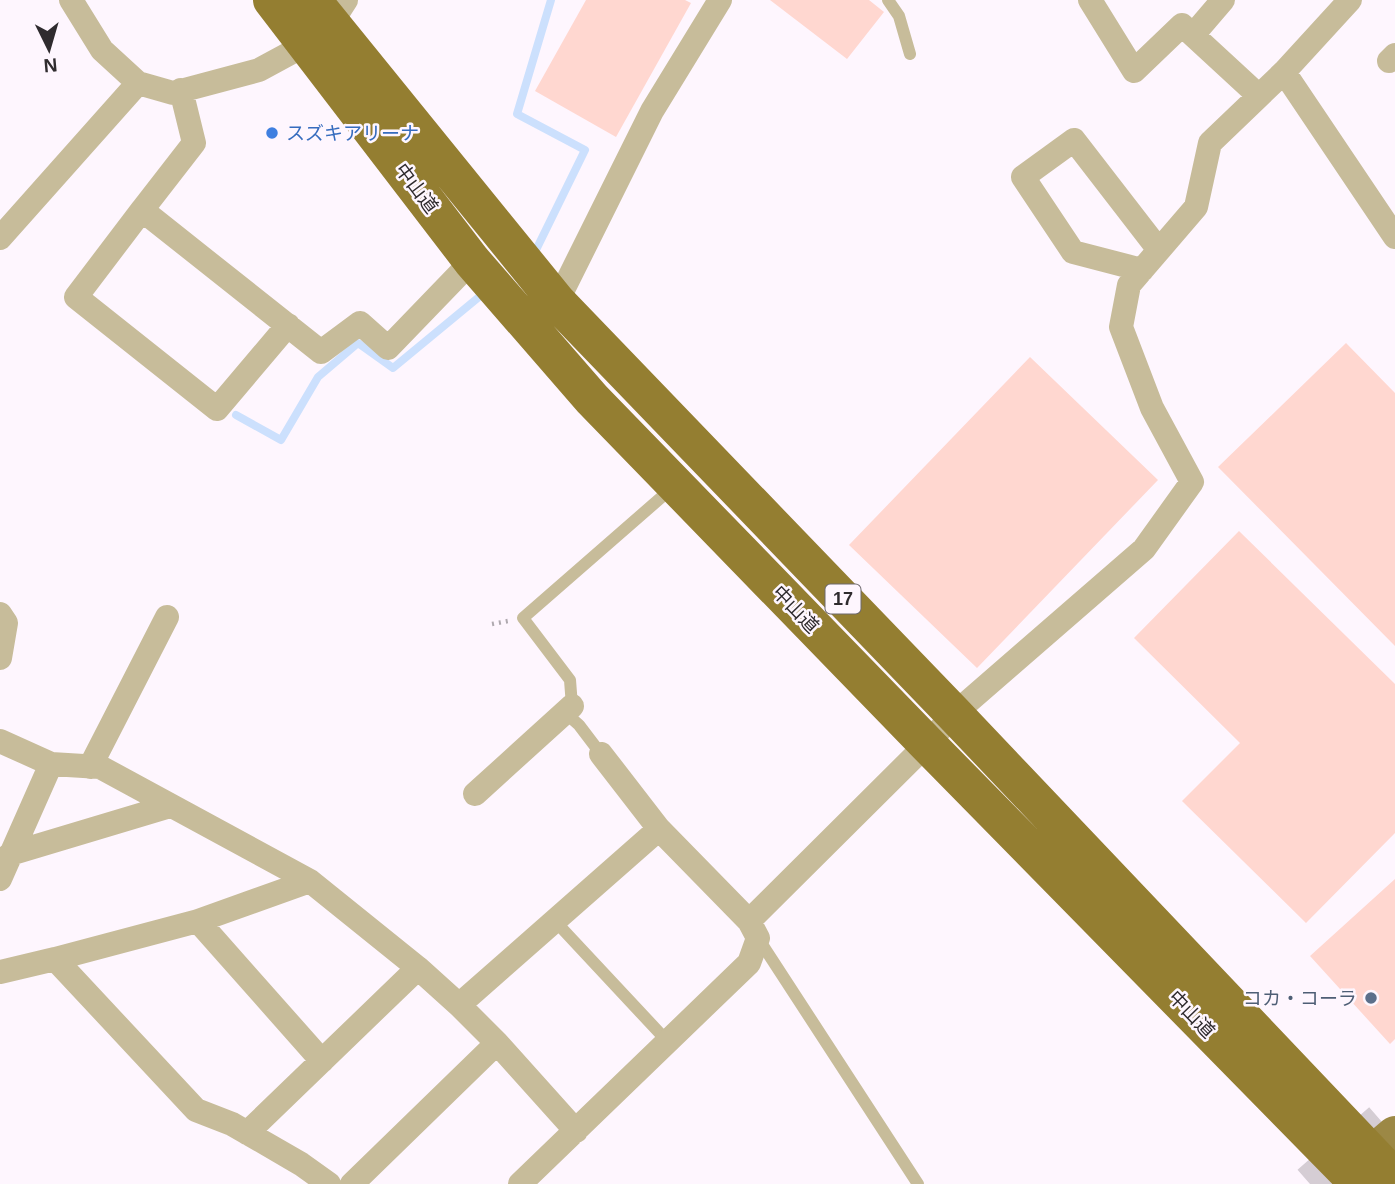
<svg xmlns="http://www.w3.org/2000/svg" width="1395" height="1184" viewBox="0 0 1395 1184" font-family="Arial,'Noto Sans JP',sans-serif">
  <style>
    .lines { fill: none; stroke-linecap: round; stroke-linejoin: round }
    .stream { stroke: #cce0fd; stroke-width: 8 }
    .building { fill: #ffd7d0 }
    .motorway-tunnel { stroke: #d5cdd4; stroke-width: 38; stroke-dasharray: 38 19; stroke-linecap: butt }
    .path { stroke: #afa9af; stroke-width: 4.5; stroke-dasharray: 2 5; stroke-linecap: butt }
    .service { stroke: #c7bc9a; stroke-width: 12 }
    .minor { stroke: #c7bc9a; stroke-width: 24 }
    .primary { stroke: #9c8845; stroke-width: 38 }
    .trunk { stroke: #947e31; stroke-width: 38 }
    .shop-dot { fill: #3f7fe0; stroke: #fef6fe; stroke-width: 2.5 }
    .service-dot { fill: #5c6f8a; stroke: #fef6fe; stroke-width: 2.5 }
    .labels { text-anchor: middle; stroke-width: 5; stroke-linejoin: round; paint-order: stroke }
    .shield { fill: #fef6fe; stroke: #6d686c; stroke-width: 2 }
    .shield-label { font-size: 18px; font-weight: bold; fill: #2f2b2e }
    .shop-label { font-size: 19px; fill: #366cbe; stroke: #fef6fe; text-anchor: start }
    .street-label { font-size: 19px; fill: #2f2b2e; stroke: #fef6fe }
    .service-label { font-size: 19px; fill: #4e5e75; stroke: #fef6fe; text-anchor: end }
  </style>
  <rect width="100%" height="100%" fill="#fef6fe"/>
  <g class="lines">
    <!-- stream -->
    <path class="stream" d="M 531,255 L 535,252 L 585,150 L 517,114 L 551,0
      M 236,415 L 281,440 L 318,377 L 358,343 L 393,368 L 485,292"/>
  </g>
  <!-- building -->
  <path class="building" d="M 586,0 L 685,0 L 691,3 L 616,137 L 535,91 Z
    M 770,0 L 869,0 L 884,12 L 847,59 Z
    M 1346,343 L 1395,393 L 1395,646 L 1218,467 Z
    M 1030,357 L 1158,480 L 977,668 L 849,545 Z
    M 1239,531 L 1395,684 L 1395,833 L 1306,923 L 1182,801 L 1240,743 L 1134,638 Z
    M 1395,879 L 1395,1039 L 1390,1044 L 1310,956 Z"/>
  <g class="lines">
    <!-- motorway-tunnel -->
    <path class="motorway-tunnel" d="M 1310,1184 L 1395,1110"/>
    <!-- path -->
    <path class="path" d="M 492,624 L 508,621"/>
    <!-- service -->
    <path class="service" d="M 888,0 L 899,16 L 910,54
      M 601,754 L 579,725 L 570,717 L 572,706 L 570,680 L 523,618 L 672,488
      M 555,921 L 668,1042
      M 758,938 L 918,1184"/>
    <!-- minor -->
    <path class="minor" d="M 71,0 L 102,50 L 138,83 L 173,93 L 259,70 L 307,44 L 330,25 L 346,0
      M 1090,0 L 1134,71 L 1182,25 L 1259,96
      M 1193,35 L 1223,0
      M 1389,61 L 1395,55
      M 1284,72 L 1395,237
      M 181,90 L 194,143 L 142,210 L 321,352 L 360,323 L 388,348 L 472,261
      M 142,210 L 76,297 L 217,409 L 288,325
      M 0,238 L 138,83
      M 1142,270 L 1073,252 L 1023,177 L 1074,140 L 1159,250
      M 557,302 L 652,111 L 720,0
      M 0,614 L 6,623 L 0,658
      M 0,741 L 51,764 L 100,767 L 310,881 L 418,968 L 459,1005 L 497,1043 L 576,1131
      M 601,754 L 659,829 L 749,921
      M 90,767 L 167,617
      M 475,794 L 572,706
      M 10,854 L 170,806
      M 0,879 L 51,764
      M 198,921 L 322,1061
      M 55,959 L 196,1110 L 232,1124 L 301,1164 L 329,1184
      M 0,972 L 55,959 L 198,921 L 310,881
      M 459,1005 L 659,829
      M 247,1133 L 418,968
      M 352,1184 L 497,1043
      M 520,1184 L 749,963 L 758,938 L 749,921 L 927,744 L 954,714 L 1144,549 L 1192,482 L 1152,408 L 1121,327 L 1129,285 L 1196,207 L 1210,143 L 1284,72 L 1350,0"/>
    <!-- primary -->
    <path class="primary" d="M 1349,1174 L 1395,1135"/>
    <!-- trunk -->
    <path class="trunk" d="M 272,0 L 472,261 L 592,399 L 927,744 L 1359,1184
      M 312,0 L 557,302 L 954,714 L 1395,1178"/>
  </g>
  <!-- markers -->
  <circle class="shop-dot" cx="272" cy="133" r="7"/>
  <circle class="service-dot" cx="1371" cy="998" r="7"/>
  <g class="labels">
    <!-- shield labels -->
    <rect class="shield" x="825.5" y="584.5" width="35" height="29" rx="5"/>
    <g class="shield-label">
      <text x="843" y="605">17</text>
    </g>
    <!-- shop labels -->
    <g class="shop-label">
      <text x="286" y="140">スズキアリーナ</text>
    </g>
    <!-- street labels -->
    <g class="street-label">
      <text transform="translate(417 188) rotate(53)" y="7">中山道</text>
      <text transform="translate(796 609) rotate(46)" y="7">中山道</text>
      <text transform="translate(1192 1014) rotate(46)" y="7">中山道</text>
    </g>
    <!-- service labels -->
    <g class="service-label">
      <text x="1357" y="1005">コカ・コーラ</text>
    </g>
  </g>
  <!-- north arrow -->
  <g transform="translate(49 49) rotate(175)" stroke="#fef6fe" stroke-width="5" paint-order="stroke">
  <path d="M0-5L12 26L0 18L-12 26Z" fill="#2f2b2e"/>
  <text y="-10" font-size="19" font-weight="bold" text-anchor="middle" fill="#2f2b2e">N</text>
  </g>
</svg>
